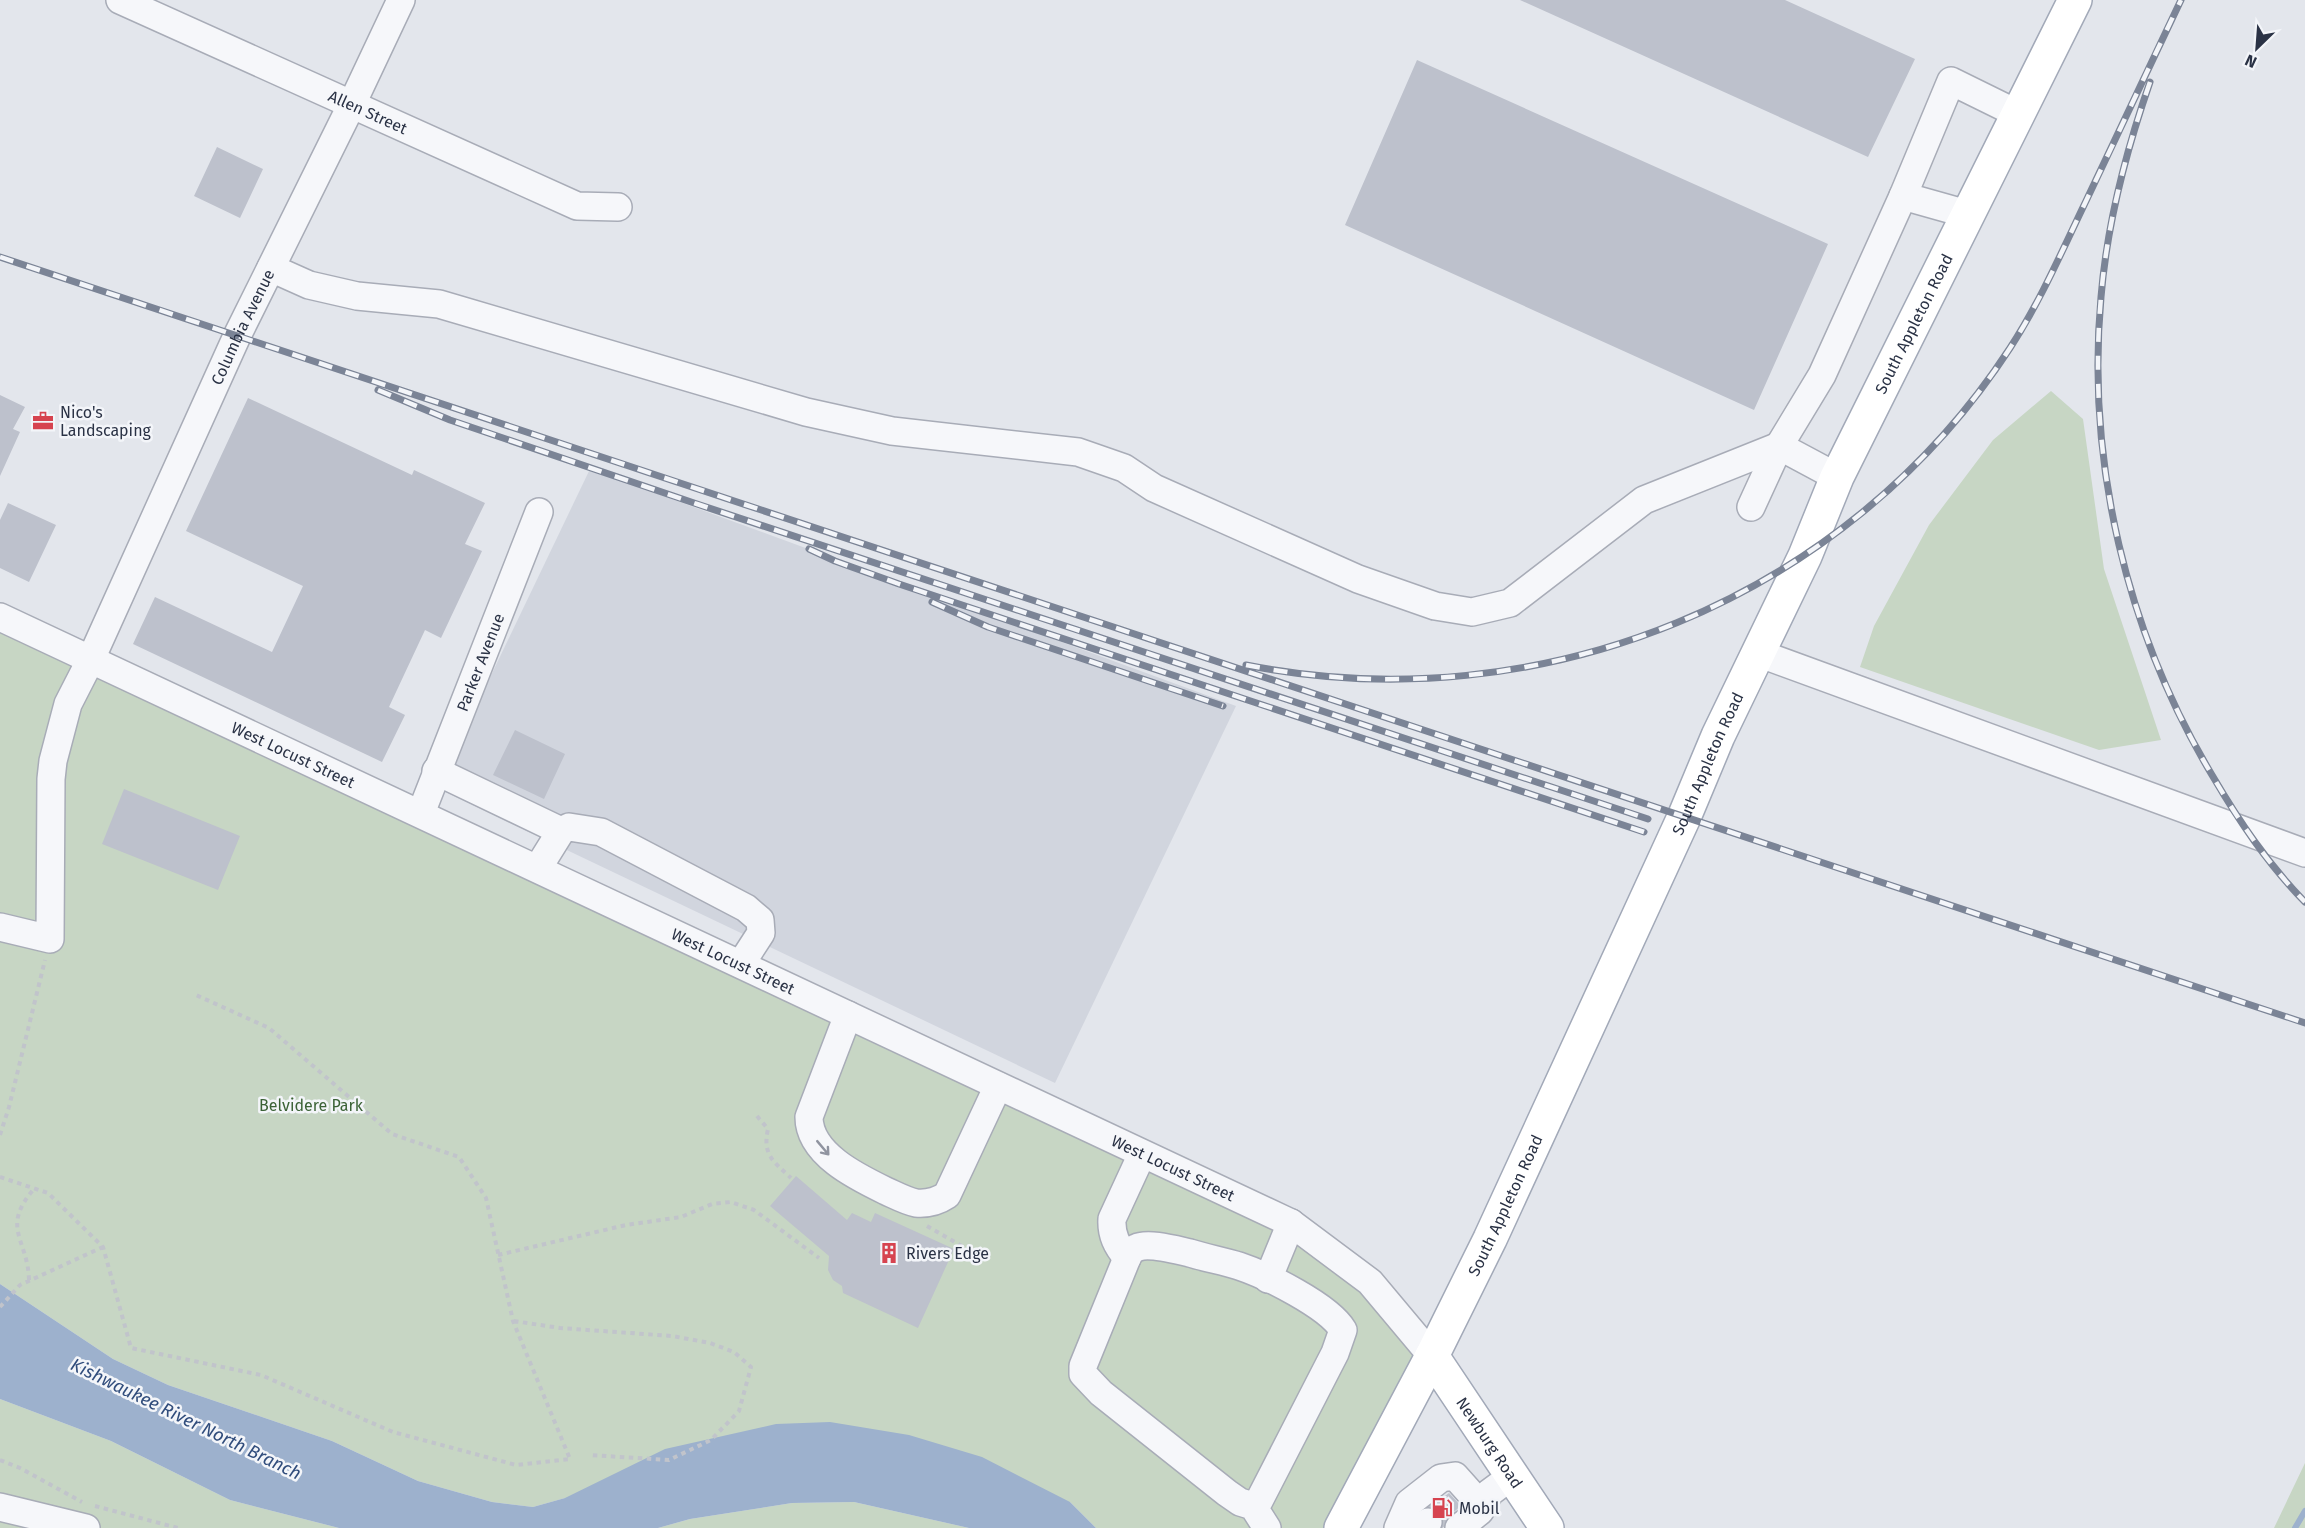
<svg xmlns="http://www.w3.org/2000/svg" width="2305" height="1528" viewBox="0 0 2305 1528" font-family="'Fira Sans',sans-serif">
  <style>
    .built { fill: #d1d5de }
    .green { fill: #c7d6c4 }
    .water { fill: #9db1cd }
    .lines { fill: none; stroke-linecap: round; stroke-linejoin: round }
    .stream { stroke: #9db1cd; stroke-width: 6 }
    .building { fill: #bdc1cc }
    .minor-tunnel { stroke: #bec2cb; stroke-width: 27; stroke-dasharray: 27 14; stroke-linecap: butt }
    .minor-casing { stroke: #a8acb7; stroke-width: 30 }
    .major-casing { stroke: #a2a9b8; stroke-width: 36 }
    .path { stroke: #c1c4cb; stroke-width: 4; stroke-dasharray: 4.5 4.5; stroke-linecap: butt }
    .minor { stroke: #f6f7fa; stroke-width: 27 }
    .major { stroke: #fff; stroke-width: 33 }
    .rail-casing { stroke: #7b8496; stroke-width: 7 }
    .rail { stroke: #f3f5f9; stroke-width: 4.5; stroke-dasharray: 14; stroke-linecap: butt }
    .oneway { stroke: #9094a0 }
    .labels { text-anchor: middle; stroke-width: 5; stroke-linejoin: round; paint-order: stroke }
    .street-label { font-size: 16px; fill: #2a3245; stroke: #f3f5f9 }
    .poi-label { font-size: 16px; fill: #2a3245; stroke: #f3f5f9; text-anchor: start }
    .park-label { font-size: 16px; fill: #3b6236; stroke: #f3f5f9 }
    .water-label { font-size: 18px; font-style: italic; fill: #314d7c; stroke: #f3f5f9 }
  </style>
  <rect width="100%" height="100%" fill="#e3e6ec"/>
  <!-- built -->
  <path class="built" d="M 590,469 L 1236,706 L 1055,1083 L 437,788 Z"/>
  <!-- green -->
  <path class="green" d="M 2051,391 L 2083,419 L 2104,569 L 2161,740 L 2099,750 L 1860,667 L 1874,626 L 1929,525 L 1993,440 Z
    M 0,617 L 1291,1222 L 1432,1356 L 1340,1528 L 1096,1528 L 1070,1502 L 565,1498 L 533,1507 L 492,1502 L 418,1481 L 332,1441 L 168,1385 L 113,1359 L 0,1284 Z
    M 0,1399 L 111,1441 L 230,1500 L 339,1528 L 0,1528 Z
    M 2305,1463 L 2305,1528 L 2274,1528 Z
    M 854,1502 L 969,1528 L 658,1528 L 690,1519 L 792,1503 Z"/>
  <!-- water -->
  <path class="water" d="M 0,1284 L 113,1359 L 168,1385 L 332,1441 L 418,1481 L 492,1502 L 533,1507 L 565,1498 L 665,1449 L 776,1424 L 830,1422 L 909,1435 L 982,1457 L 1070,1502 L 1096,1528 L 969,1528 L 854,1502 L 792,1503 L 690,1519 L 658,1528 L 339,1528 L 230,1500 L 111,1441 L 0,1399 Z"/>
  <g class="lines">
    <!-- stream -->
    <path class="stream" d="M 2295,1528 L 2305,1511"/>
  </g>
  <!-- building -->
  <path class="building" d="M 1520,0 L 1785,0 L 1915,59 L 1868,157 Z
    M 1417,60 L 1828,244 L 1754,410 L 1345,225 Z
    M 217,147 L 263,169 L 240,218 L 194,196 Z
    M 0,395 L 25,407 L 13,429 L 20,432 L 0,476 Z
    M 248,398 L 412,475 L 414,470 L 485,503 L 465,544 L 482,551 L 441,638 L 425,630 L 389,707 L 405,715 L 382,762 L 133,644 L 155,597 L 272,652 L 303,586 L 186,531 Z
    M 8,503 L 56,525 L 29,582 L 0,568 L 0,520 Z
    M 515,730 L 565,754 L 544,799 L 493,775 Z
    M 124,789 L 240,836 L 218,890 L 102,844 Z
    M 796,1176 L 847,1220 L 852,1213 L 871,1222 L 875,1213 L 954,1249 L 918,1328 L 843,1293 L 842,1286 L 833,1280 L 828,1270 L 829,1256 L 770,1206 Z
    M 1449,1493 L 1461,1506 L 1449,1516 L 1442,1528 L 1444,1522 L 1442,1515 L 1437,1509 L 1430,1507 Z"/>
  <g class="lines">
    <!-- minor-tunnel -->
    <path class="minor-tunnel" d="M 1428,1522 L 1459,1498"/>
    <defs>
      <g id="minor">
        <path id="s1" d="M 120,0 L 577,206 L 618,207"/>
        <path d="M 1903,196 L 1967,214"/>
        <path d="M 271,268 L 309,285 L 357,296 L 439,304 L 806,412 L 892,431 L 1078,452 L 1124,468 L 1154,488 L 1358,579 L 1435,606 L 1472,612 L 1510,603 L 1644,500 L 1779,446 L 1837,477"/>
        <path d="M 1751,507 L 1779,446 L 1822,375 L 1903,196 L 1951,81 L 2018,114"/>
        <path id="s2" d="M 0,617 L 1291,1223 L 1370,1282 L 1432,1356"/>
        <path d="M 1758,653 L 2305,853"/>
        <path d="M 436,771 L 561,831"/>
        <path id="s3" d="M 421,813 L 539,512"/>
        <path d="M 538,868 L 561,831 L 569,827 L 601,832 L 746,908 L 760,920 L 761,933 L 741,964"/>
        <path id="s4" d="M 0,927 L 50,939 L 51,779 L 53,761 L 68,704 L 91,659 L 237,336 L 351,106 L 401,0"/>
        <path d="M 848,1015 L 809,1117 C 809,1154 857,1177 886,1191 C 895,1195 906,1201 916,1203 C 927,1204 938,1201 947,1195 L 998,1086"/>
        <path d="M 1127,1258 C 1117,1246 1111,1235 1112,1219 L 1142,1154"/>
        <path d="M 1268,1279 L 1291,1223"/>
        <path d="M 1253,1506 L 1259,1501 L 1335,1353 L 1343,1330 C 1329,1306 1266,1275 1239,1266 C 1223,1261 1206,1258 1190,1253 C 1176,1250 1148,1242 1136,1248 C 1131,1250 1129,1254 1127,1258 L 1083,1366 L 1083,1374 L 1101,1393 L 1227,1493 L 1240,1502 L 1253,1506 L 1267,1528"/>
        <path d="M 0,1507 L 86,1528"/>
        <path d="M 1398,1528 L 1409,1503 L 1441,1478 L 1455,1476 L 1472,1495"/>
        <path d="M 1424,1528 L 1428,1522"/>
        <path d="M 1459,1528 L 1480,1511 L 1489,1493 L 1512,1476"/>
      </g>
      <g id="major">
        <path id="s5" d="M 1432,1356 L 1547,1528"/>
        <path id="s6" d="M 1341,1528 L 1432,1356 L 1490,1239 L 1685,815 L 1718,736 L 1805,556 L 1837,477 L 2075,0"/>
      </g>
    </defs>
    <!-- minor casing -->
    <use href="#minor" class="minor-casing"/>
    <!-- major casing -->
    <use href="#major" class="major-casing"/>
    <!-- path -->
    <path class="path" d="M 757,1116 L 768,1129 C 762,1155 774,1162 791,1178
      M 0,1135 L 9,1107 L 45,960
      M 0,1177 L 48,1193 L 103,1247 L 131,1348 L 261,1375 L 393,1432 L 516,1465 L 570,1459 L 513,1321 L 486,1198 L 459,1157 L 392,1134 L 269,1028 L 196,995
      M 927,1226 L 981,1257
      M 498,1255 L 626,1225 L 681,1217 L 712,1204 L 731,1202 L 754,1210 L 819,1258
      M 29,1280 C 28,1239 0,1228 34,1189
      M 0,1307 L 20,1285 L 103,1247
      M 514,1321 L 560,1328 L 672,1336 L 710,1343 L 734,1352 L 751,1367 L 739,1411 L 711,1440 L 669,1460 L 589,1455
      M 0,1460 L 20,1468 L 82,1502
      M 95,1506 L 178,1528"/>
    <!-- minor -->
    <use href="#minor" class="minor"/>
    <!-- major -->
    <use href="#major" class="major"/>
    <defs>
      <path id="rail" d="M 2150,82 C 2126,151 2107,224 2101,297 C 2086,463 2127,633 2212,775 C 2239,821 2267,863 2305,902
        M 0,257 L 2305,1023
        M 378,390 L 450,420 L 697,504 L 1648,819
        M 809,549 L 835,561 L 899,584 L 1644,832
        M 932,602 L 988,627 L 1223,706
        M 1246,665 C 1540,723 1846,600 2010,348 C 2040,302 2062,251 2086,201 C 2118,134 2149,67 2181,0"/>
    </defs>
    <!-- rail casing -->
    <use href="#rail" class="rail-casing"/>
    <!-- rail -->
    <use href="#rail" class="rail"/>
  </g>
  <!-- one-way arrows -->
  <defs><path id="oneway-shaft" d="M-6 0H5M1.5-3L5.5 0L1.5 3" fill="none" stroke-width="1.6" stroke-linecap="round" stroke-linejoin="round" transform="scale(1.5)"/></defs>
  <use class="oneway" href="#oneway-shaft" transform="translate(823 1148) rotate(50)"/>
  <!-- icons -->
  <defs>
    <symbol id="office-bare" viewBox="-9 -9 18 18"><path d="M-6-3h4V-5.5h4V-3h4V5H-6ZM-1-4.5V-3h2v-1.5ZM-6 0V1H6V0Z" fill="#d6434f" stroke="#f3f5f9" stroke-width="2.5" paint-order="stroke"/></symbol>
    <symbol id="building-bare" viewBox="-9 -9 18 18"><path d="M-4-6H4V6H1V3H-1V6H-4ZM-2.5-4.3h1.7v1.8h-1.7ZM.8-4.3h1.7v1.8H.8ZM-2.5-1h1.7V.8h-1.7ZM.8-1h1.7V.8H.8Z" fill="#d6434f" stroke="#f3f5f9" stroke-width="2.5" paint-order="stroke"/></symbol>
    <symbol id="fuel-bare" viewBox="-9 -9 18 18"><path d="M-5.5-6h7V0h2V4h1.3V-2.5L3-4.5l.8-.8L6-3V5H2.5V1h-1V6h-7ZM-4.2-4.7v3.2H.2V-4.7Z" fill="#d6434f" stroke="#f3f5f9" stroke-width="2.5" paint-order="stroke"/></symbol>
  </defs>
  <g fill-rule="evenodd">
    <use href="#office-bare" x="28" y="406" width="30" height="30"/>
    <use href="#building-bare" x="874" y="1238" width="30" height="30"/>
    <use href="#fuel-bare" x="1427" y="1493" width="30" height="30"/>
  </g>
  <g class="labels">
    <!-- street labels -->
    <g class="street-label">
      <text dy="6" stroke="none"><textPath href="#s1" startOffset="272">Allen Street</textPath></text>
      <text dy="6" stroke="none"><textPath href="#s6" startOffset="1334">South Appleton Road</textPath></text>
      <text dy="6" stroke="none"><textPath href="#s4" startOffset="704">Columbia Avenue</textPath></text>
      <text dy="6" stroke="none"><textPath href="#s3" startOffset="162">Parker Avenue</textPath></text>
      <text dy="6" stroke="none"><textPath href="#s2" startOffset="324">West Locust Street</textPath></text>
      <text dy="6" stroke="none"><textPath href="#s6" startOffset="848">South Appleton Road</textPath></text>
      <text dy="6" stroke="none"><textPath href="#s2" startOffset="810">West Locust Street</textPath></text>
      <text dy="6" stroke="none"><textPath href="#s2" startOffset="1296">West Locust Street</textPath></text>
      <text dy="6" stroke="none"><textPath href="#s6" startOffset="362">South Appleton Road</textPath></text>
      <text dy="6" stroke="none"><textPath href="#s5" startOffset="104">Newburg Road</textPath></text>
    </g>
    <!-- poi labels -->
    <g class="poi-label">
      <text x="60" y="418">Nico's<tspan x="60" dy="18">Landscaping</tspan></text>
      <text x="906" y="1259">Rivers Edge</text>
      <text x="1459" y="1514">Mobil</text>
    </g>
    <!-- park labels -->
    <g class="park-label">
      <text x="311" y="1111">Belvidere Park</text>
    </g>
    <!-- water labels -->
    <g class="water-label">
      <text transform="translate(186 1419) rotate(26)" y="6">Kishwaukee River North Branch</text>
    </g>
  </g>
  <!-- north arrow -->
  <g transform="translate(2257 48) rotate(205)" stroke="#f3f5f9" stroke-width="4.5" paint-order="stroke">
  <path d="M0-4.5L10 22L0 15L-10 22Z" fill="#2a3245"/>
  <text y="-9" font-size="16" font-weight="bold" text-anchor="middle" fill="#2a3245">N</text>
  </g>
</svg>
